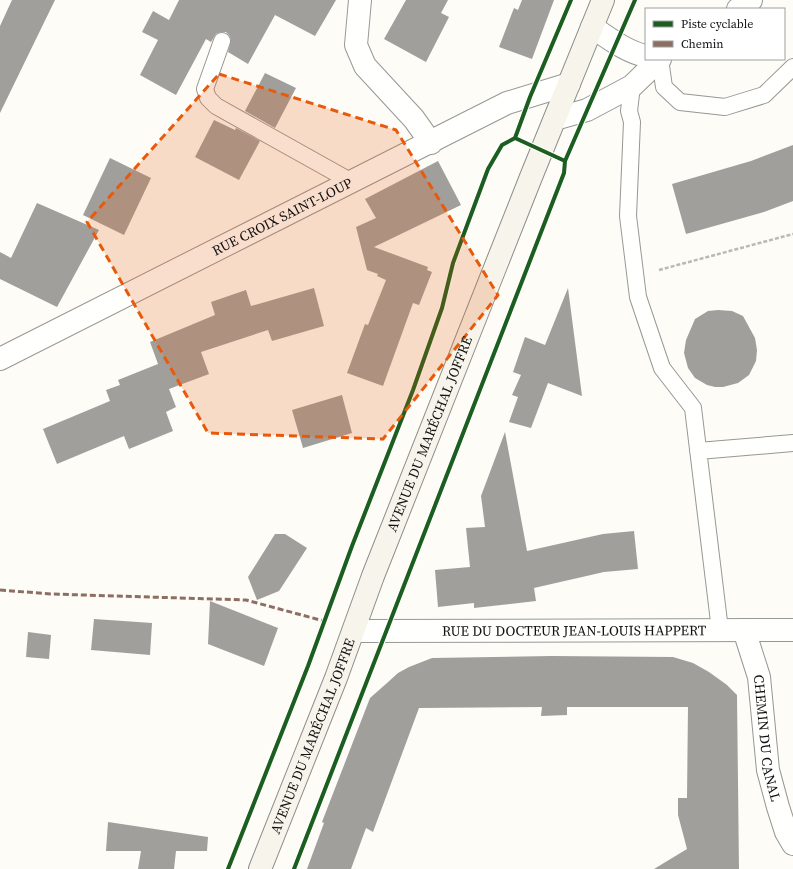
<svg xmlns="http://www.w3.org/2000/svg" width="793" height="869" viewBox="0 0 793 869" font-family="'Source Serif 4',serif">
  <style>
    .building { fill: #a19f9c }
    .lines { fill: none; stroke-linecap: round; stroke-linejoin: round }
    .service-casing { stroke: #979795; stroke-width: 18 }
    .minor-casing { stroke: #979795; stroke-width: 24 }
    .secondary-casing { stroke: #8e8d8b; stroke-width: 24 }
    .path { stroke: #b9b9b8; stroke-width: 2.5; stroke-dasharray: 4 2; stroke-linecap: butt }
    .service { stroke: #fffffe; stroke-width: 16 }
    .minor { stroke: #fffffe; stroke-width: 22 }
    .secondary { stroke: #f6f4eb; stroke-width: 22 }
    .quiet { stroke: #8d6e63; stroke-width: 3; stroke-dasharray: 6 3; stroke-linecap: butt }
    .cycleway-casing { stroke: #fff; stroke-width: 6 }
    .cycleway { stroke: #1b5e20; stroke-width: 4 }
    .marked { fill: #e8590c; fill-opacity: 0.2; stroke: #e8590c; stroke-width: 3; stroke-dasharray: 8 5; stroke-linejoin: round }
    .labels { text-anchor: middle; stroke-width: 4; stroke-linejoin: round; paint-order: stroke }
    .street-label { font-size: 14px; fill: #111; stroke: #fff }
  </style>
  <rect width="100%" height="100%" fill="#fdfcf7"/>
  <!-- building -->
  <path class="building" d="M 12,0 L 55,0 L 0,113 L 0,26 Z
    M 179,0 L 336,0 L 315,36 L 275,15 L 248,64 L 228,52 L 231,40 L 229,35 L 226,32 L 221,32 L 216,34 L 211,42 L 206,39 L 176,95 L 140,75 L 158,40 L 142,32 L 153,11 L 169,20 Z
    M 406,0 L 448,0 L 441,13 L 449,17 L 426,62 L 384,39 Z
    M 522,0 L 554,0 L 532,59 L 499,47 L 514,8 L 518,10 Z
    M 265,73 L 296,88 L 275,128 L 245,111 Z
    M 214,120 L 235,130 L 236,128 L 260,141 L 239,180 L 195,157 Z
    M 793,145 L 793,201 L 764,212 L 686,234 L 672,184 L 751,161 Z
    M 110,158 L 151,178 L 124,235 L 83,215 Z
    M 438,161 L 461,205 L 374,247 L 428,267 L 427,270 L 432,272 L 419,305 L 413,303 L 383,386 L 347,373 L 365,324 L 368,325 L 386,280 L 377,276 L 378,274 L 367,270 L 356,227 L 376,218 L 365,199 Z
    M 37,203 L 99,230 L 57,307 L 0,279 L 0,252 L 11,258 Z
    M 314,288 L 324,326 L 272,341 L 268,330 L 201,352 L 209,374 L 169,389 L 176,407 L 166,412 L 173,431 L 129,449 L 124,436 L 57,464 L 43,429 L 110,401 L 106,390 L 120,385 L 118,380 L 158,364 L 150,342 L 215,315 L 211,302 L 246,290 L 251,306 Z
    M 568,288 L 582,396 L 548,383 L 531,428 L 509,422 L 518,397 L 512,395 L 521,375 L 513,372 L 525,337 L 545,345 Z
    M 718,310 L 732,311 L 743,316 L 755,338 L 757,350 L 756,361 L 749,375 L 738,383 L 723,387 L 715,387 L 707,385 L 695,378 L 688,368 L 684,353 L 686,340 L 695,319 L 708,311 Z
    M 342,395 L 352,433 L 303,448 L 292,410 Z
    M 505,432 L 527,551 L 603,534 L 634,531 L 638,569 L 604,572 L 534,588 L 536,601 L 474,608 L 474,603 L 438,607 L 435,570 L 470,567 L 466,528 L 485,527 L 481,496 Z
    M 275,534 L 285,534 L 307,548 L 281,588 L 279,591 L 257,600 L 248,577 Z
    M 210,601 L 278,628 L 264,666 L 208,644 Z
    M 94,619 L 152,623 L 150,655 L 91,650 Z
    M 28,632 L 51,635 L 49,659 L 26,657 Z
    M 552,656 L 673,657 L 693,663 L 709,672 L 727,685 L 737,695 L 739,869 L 654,869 L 687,849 L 678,815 L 678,798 L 687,798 L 688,707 L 567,707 L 567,715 L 541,716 L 542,707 L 419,708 L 373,832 L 366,828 L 351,869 L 307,869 L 324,823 L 322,822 L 370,698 L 387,683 L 398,673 L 409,667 L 432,658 Z
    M 108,822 L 208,837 L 207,851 L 176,851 L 174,869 L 138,869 L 141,851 L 106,851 Z"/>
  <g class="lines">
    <defs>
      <path id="service" d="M 222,41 L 205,89 L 208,98 L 216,106 L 352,182
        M 660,59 L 664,87 L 680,102 L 725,107 L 764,95 L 793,67
        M 632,86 L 629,111 L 632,122 L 628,216 L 638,297 L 662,368 L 693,408 L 720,630
        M 698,451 L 793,443"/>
      <g id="minor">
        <path d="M 360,0 L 356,45 L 365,66 L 414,119 L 431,143"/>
        <path d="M 738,9 L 751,0"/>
        <path d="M 592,27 C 609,38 626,52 646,56"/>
        <path d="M 555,119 L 587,110 L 632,86 L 660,59"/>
        <path id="s1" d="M 0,359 L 507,103 L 569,84"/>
        <path id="s2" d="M 744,630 L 759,677 L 768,770 L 778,807 L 786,832 L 793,844"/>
        <path id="s3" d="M 354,631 L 793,630"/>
      </g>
      <g id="secondary">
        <path id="s4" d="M 260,869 L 336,678 L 373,576 L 531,177 L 603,0"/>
      </g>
    </defs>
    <!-- service casing -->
    <use href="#service" class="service-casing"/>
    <!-- minor casing -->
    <use href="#minor" class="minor-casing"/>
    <!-- secondary casing -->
    <use href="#secondary" class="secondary-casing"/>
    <!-- path -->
    <path class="path" d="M 659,270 L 793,234"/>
    <!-- service -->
    <use href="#service" class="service"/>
    <!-- minor -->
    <use href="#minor" class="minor"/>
    <!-- secondary -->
    <use href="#secondary" class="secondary"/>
    <!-- quiet -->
    <path class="quiet" d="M 0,590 L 51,594 L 246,600 L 324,621"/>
    <defs>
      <path id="cycleway" d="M 515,138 L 565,161
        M 228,869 L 308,666 L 352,546 L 413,390 L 442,308 L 453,263 L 488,169 L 502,145 L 515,138 L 530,97 L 571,0
        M 294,869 L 564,173 L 565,161 L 635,0"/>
    </defs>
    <!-- cycleway casing -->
    <use href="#cycleway" class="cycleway-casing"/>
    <!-- cycleway -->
    <use href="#cycleway" class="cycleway"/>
  </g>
  <!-- marked area -->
  <path class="marked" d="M 219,74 L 396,130 L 498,295 L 383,439 L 208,433 L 87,222 Z"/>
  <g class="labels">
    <!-- street labels -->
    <g class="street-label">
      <text dy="5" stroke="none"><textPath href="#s1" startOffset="316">RUE CROIX SAINT-LOUP</textPath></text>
      <text dy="5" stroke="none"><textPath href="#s4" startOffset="467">AVENUE DU MARÉCHAL JOFFRE</textPath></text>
      <text dy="5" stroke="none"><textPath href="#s3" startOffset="220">RUE DU DOCTEUR JEAN-LOUIS HAPPERT</textPath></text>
      <text dy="5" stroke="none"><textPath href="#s4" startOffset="143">AVENUE DU MARÉCHAL JOFFRE</textPath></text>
      <text dy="5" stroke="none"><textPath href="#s2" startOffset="111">CHEMIN DU CANAL</textPath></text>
    </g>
  </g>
  <!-- legend -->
  <rect x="645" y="8" width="140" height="52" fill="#ffffff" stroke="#a0a0a0"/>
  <rect x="653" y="21" width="20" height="6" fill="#1b5e20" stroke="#a0a0a0"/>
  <text x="681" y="28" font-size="12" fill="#111111">Piste cyclable</text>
  <rect x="653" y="41" width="20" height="6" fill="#8d6e63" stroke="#a0a0a0"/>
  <text x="681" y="48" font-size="12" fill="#111111">Chemin</text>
</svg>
